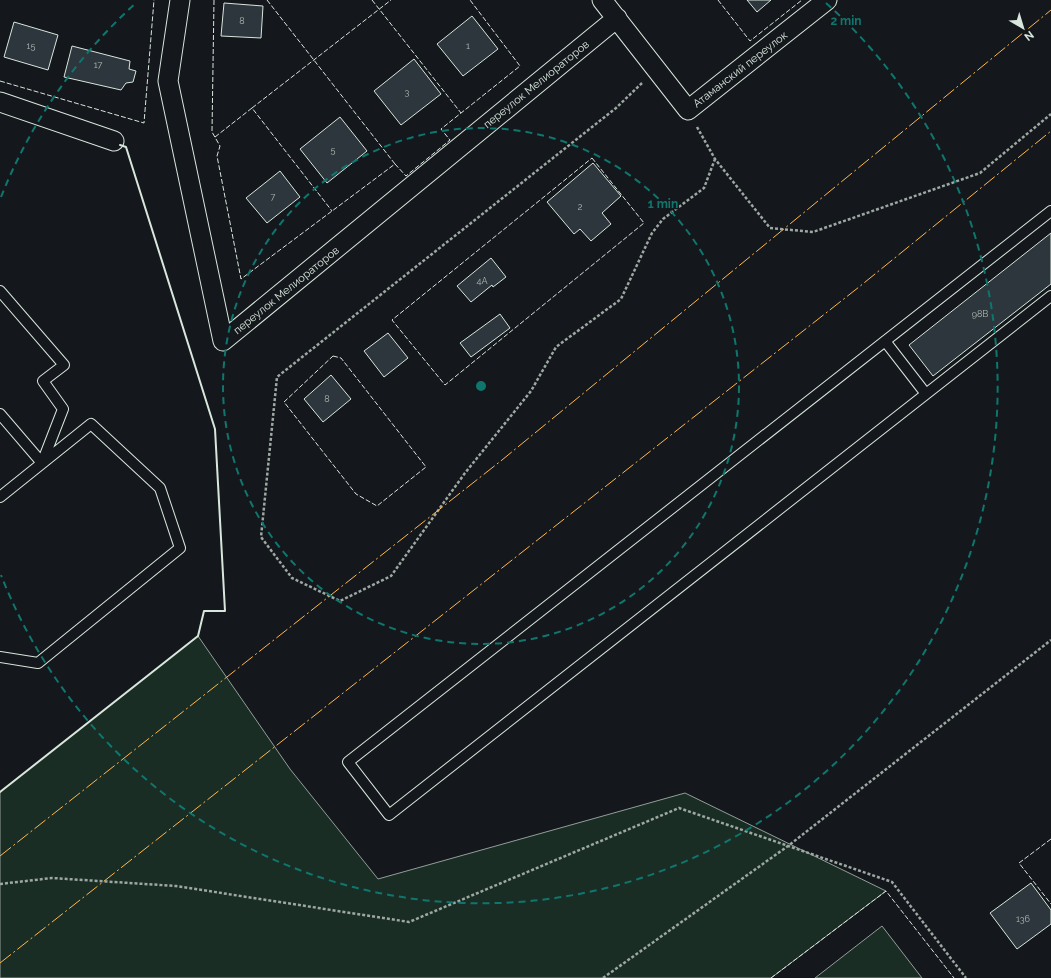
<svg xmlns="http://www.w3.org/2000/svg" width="1051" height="978" viewBox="0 0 1051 978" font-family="Raleway,sans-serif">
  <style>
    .green { fill: #1a2d24; stroke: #939e99 }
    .building { fill: #2c363c; stroke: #d8e6dc }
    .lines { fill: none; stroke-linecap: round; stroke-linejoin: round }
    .lane-casing { stroke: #d8e6dc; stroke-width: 12 }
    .street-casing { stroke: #d8e6dc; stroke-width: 21 }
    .path { stroke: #9da8a2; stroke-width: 2.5; stroke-dasharray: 3 2; stroke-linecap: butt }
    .lane { stroke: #14181c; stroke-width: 10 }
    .street { stroke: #14181c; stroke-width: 19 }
    .fence { stroke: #d8e6dc; stroke-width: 1; stroke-dasharray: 5 2; stroke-linecap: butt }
    .wall { stroke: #d8e6dc; stroke-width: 2 }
    .power { stroke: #ffb74d; stroke-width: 1; stroke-dasharray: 14 3 2 3; stroke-linecap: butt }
    .ring { fill: none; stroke: #0f766e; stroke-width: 2; stroke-dasharray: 7 5 }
    .labels { text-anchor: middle; stroke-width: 3; stroke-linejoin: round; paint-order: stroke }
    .number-label { font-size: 9px; fill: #adbab4 }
    .street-label { font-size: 11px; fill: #d8e6dc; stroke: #14181c }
    .centre { fill: #0f766e; stroke: #14181c; stroke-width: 2 }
    .ring-label { font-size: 12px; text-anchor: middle; font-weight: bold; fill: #0f766e; stroke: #14181c; stroke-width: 3; stroke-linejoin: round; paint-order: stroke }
  </style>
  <rect width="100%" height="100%" fill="#14181c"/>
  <!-- green -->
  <path class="green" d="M 198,636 L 290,769 L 378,879 L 685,793 L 886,891 L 771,978 L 0,978 L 0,792 Z
    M 882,926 L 922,978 L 815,978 Z"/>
  <!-- building -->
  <path class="building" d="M 747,0 L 771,0 L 757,12 Z
    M 224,3 L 263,6 L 261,38 L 221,36 Z
    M 472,16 L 498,49 L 463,76 L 437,44 Z
    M 14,22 L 58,35 L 48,70 L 4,57 Z
    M 72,46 L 130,61 L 129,69 L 136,71 L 133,82 L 126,83 L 121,90 L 64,77 Z
    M 414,59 L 441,94 L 401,125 L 374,91 Z
    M 340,117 L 367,151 L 327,183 L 300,149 Z
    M 593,163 L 621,196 L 602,213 L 611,224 L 591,241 L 580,229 L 574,234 L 547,202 Z
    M 280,171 L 300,197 L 267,223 L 246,198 Z
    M 1051,233 L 1051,284 L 933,376 L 909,345 Z
    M 491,258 L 506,277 L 493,287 L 492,285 L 471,302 L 457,286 Z
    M 500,314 L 510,328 L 471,357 L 460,343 Z
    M 388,333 L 408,358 L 384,377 L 364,351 Z
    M 331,375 L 351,399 L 323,422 L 304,399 Z
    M 1031,883 L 1051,910 L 1051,924 L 1017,949 L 990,913 Z"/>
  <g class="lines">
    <defs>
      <path id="lane" d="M 1051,211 L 348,762 L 389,815 L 1051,296
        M 0,291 L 64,365 L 43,381 L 63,409 L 42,463
        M 885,341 L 926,394
        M 0,414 L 42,463
        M 0,497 L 91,424 L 160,488 L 180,548 L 38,663 L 0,657"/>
      <path id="street" d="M 180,0 L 168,81 L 223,341 L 617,18
        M 602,0 L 688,110 L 827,0
        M 0,102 L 114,141"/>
    </defs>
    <!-- lane casing -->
    <use href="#lane" class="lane-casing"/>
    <!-- street casing -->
    <use href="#street" class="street-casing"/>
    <!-- path -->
    <path class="path" d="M 642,83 L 616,108 L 277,377 L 261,537 L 292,578 L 340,601 L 391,576 L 465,473 L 531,391 L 556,347 L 621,299 L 652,233 L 663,219 L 704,188 L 715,159
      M 697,127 L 715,159 L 770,228 L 813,232 L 980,173 L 1051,114
      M 0,884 L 52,878 L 176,886 L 409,922 L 679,808 L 892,882 L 966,978
      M 603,978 L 788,846 L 1051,640"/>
    <!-- lane -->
    <use href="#lane" class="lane"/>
    <!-- street -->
    <use href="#street" class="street"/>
    <!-- fence -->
    <path class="fence" d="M 214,0 L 212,132 L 220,146 L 217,156 L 241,279 L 395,164 L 406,176 L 450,140 L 441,129 L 520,66 L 470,0
      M 267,0 L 395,164
      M 372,0 L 461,113
      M 718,0 L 750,41 L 802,0
      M 0,81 L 144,123 L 154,0
      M 252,108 L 391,0
      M 215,137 L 252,108 L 332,211
      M 592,158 L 644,223 L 445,385 L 392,320 Z
      M 333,356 L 341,358 L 426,467 L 377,506 L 356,494 L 284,402 Z
      M 1051,839 L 1019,863 L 1051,904
      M 771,978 L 886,891 L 954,978"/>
    <!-- wall -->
    <path class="wall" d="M 0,792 L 198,636 L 204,611 L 225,611 L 215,429 L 126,147 L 120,145"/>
    <!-- power -->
    <path class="power" d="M 0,856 L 502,460 L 1051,10
      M 0,963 L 859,287 L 1051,131"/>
  </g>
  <!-- distance rings -->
  <g class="ring">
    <circle cx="481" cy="386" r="258"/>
    <path d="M1 197A516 516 0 0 1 136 3M826 3A516 516 0 1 1 1 575"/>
  </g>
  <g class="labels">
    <!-- number labels -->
    <g class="number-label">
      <text x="242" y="24">8</text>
      <text x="31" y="49">15</text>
      <text x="468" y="49">1</text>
      <text x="98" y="68">17</text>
      <text x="407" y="95">3</text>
      <text x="333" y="153">5</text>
      <text x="273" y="200">7</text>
      <text x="580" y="210">2</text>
      <text x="482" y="284">4А</text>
      <text x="980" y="317">98В</text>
      <text x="327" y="402">8</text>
      <text x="1023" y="922">136</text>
    </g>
    <!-- street labels -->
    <g class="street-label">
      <text transform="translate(740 69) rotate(-38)" y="4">Атаманский переулок</text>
      <text transform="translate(536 84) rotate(-39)" y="4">переулок Мелиораторов</text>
      <text transform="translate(286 290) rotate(-39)" y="4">переулок Мелиораторов</text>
    </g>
  </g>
  <circle cx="481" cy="386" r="6" class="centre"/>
  <g class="ring-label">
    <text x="846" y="25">2 min</text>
    <text x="663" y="208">1 min</text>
  </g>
  <!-- north arrow -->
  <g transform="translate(1023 28) rotate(142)" stroke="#14181c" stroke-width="3" paint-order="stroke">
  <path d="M0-3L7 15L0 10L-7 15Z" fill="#d8e6dc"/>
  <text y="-6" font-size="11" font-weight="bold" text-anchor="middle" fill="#d8e6dc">N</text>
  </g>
</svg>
